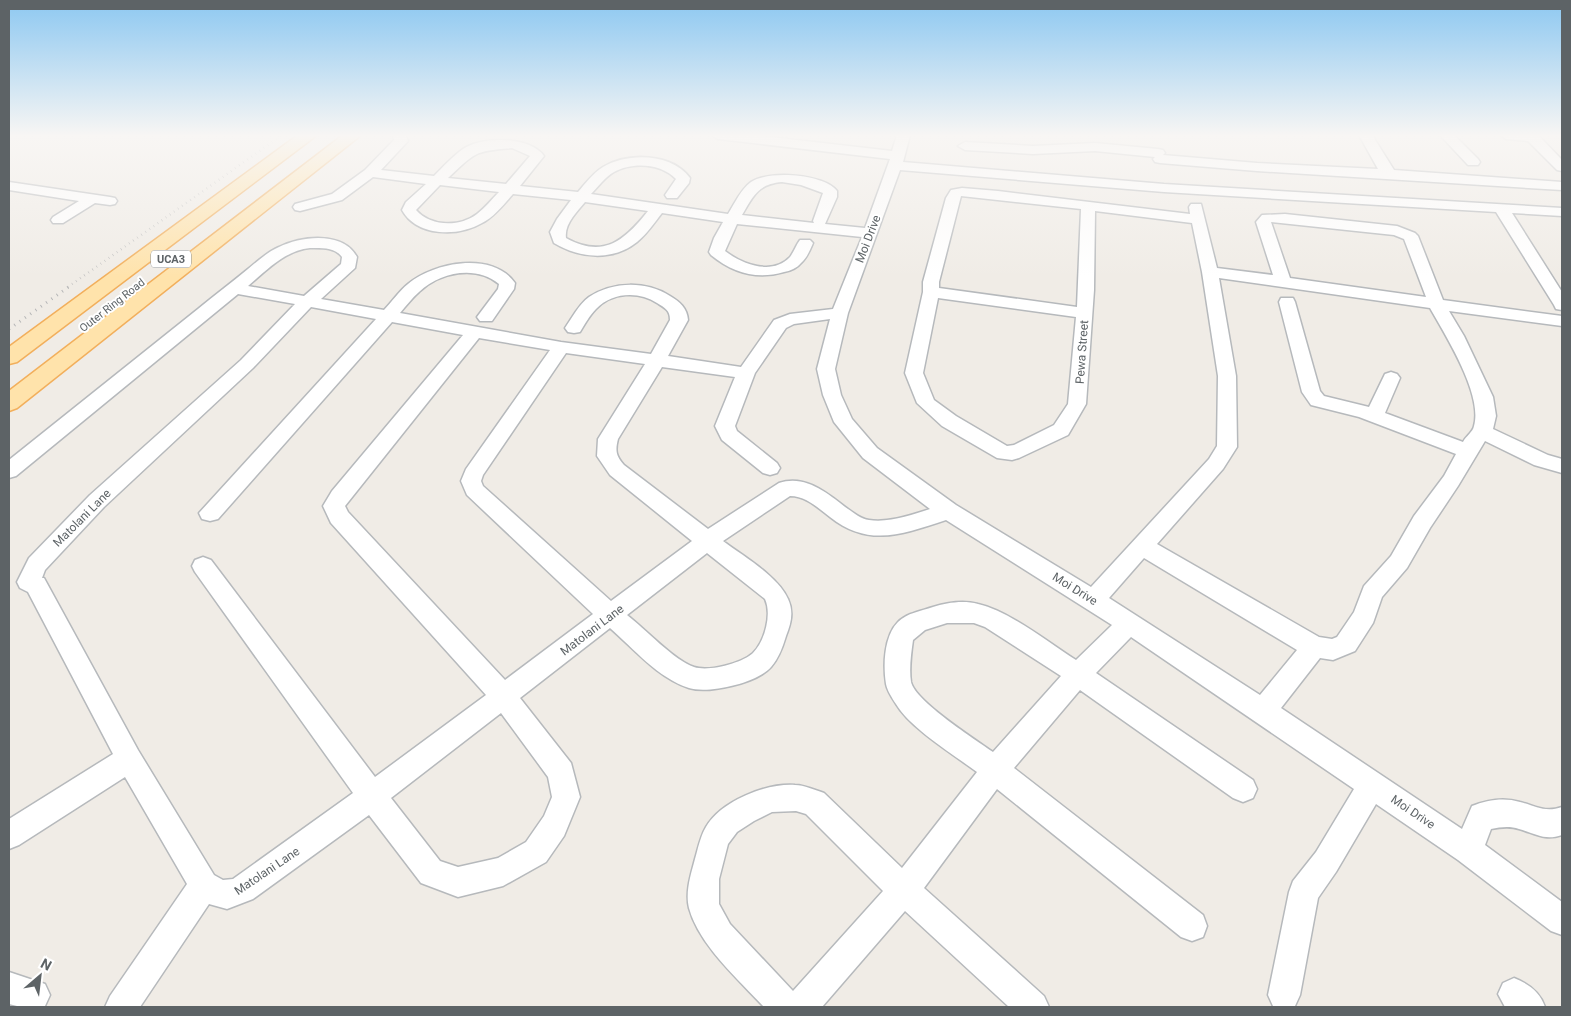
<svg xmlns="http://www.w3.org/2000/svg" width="1571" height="1016" viewBox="0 0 1571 1016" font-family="Roboto,sans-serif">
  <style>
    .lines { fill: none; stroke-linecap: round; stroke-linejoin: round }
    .minor-casing { stroke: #b6b9bc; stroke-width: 3 }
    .major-casing { stroke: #f2af5c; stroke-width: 3 }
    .minor { fill: #fff; fill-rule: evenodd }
    .major { fill: #ffe3ab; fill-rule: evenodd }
    .rail-far1 { stroke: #b4b5b6; stroke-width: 2.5; stroke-dasharray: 0.5 4.5; stroke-linecap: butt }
    .rail { stroke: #b4b5b6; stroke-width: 3; stroke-dasharray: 1 5.5; stroke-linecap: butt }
    .labels { text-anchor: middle; stroke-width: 4; stroke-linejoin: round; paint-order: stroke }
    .shield { fill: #fff; stroke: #8e9294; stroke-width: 1 }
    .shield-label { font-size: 11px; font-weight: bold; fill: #5d6366 }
    .far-street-label { font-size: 11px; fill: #5d6366; stroke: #fff }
    .street-label { font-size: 12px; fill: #5d6366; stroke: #fff }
  </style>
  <rect width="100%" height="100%" fill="#f0ece6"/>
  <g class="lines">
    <defs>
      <path id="minor" d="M 393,135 L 406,135 L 408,141 L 381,170 L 434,176 C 443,167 453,156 463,149 C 482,136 530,136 544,156 L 520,186 L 578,192 C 585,184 593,173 603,167 C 628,152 672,153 690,178 L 689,183 L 677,198 L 667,198 L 665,195 L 676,179 C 661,163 632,162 614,172 C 605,177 598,187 591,194 L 728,214 C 735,203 741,189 751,182 C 769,170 824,174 837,191 L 837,197 L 825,224 L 865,228 L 890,159 L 718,139 L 712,135 L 753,135 L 892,151 L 897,135 L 910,135 L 903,162 L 1164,184 L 1562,208 L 1562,216 L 1512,213 L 1562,292 L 1562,310 L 1556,309 L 1554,305 L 1496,212 L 1164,192 L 900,170 L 848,313 L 835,369 L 841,395 L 852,419 L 877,448 L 956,505 L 1091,587 L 1209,459 L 1217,446 L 1218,376 L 1202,272 L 1192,223 L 1095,211 L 1094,290 L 1086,404 L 1068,435 L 1019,458 L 1012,460 L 997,458 L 942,426 L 917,403 L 905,373 L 923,292 L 923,282 L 946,198 L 951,190 L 962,188 L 998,191 L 1190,214 L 1189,207 L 1191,204 L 1201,204 L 1217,268 L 1273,275 L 1256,222 L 1262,215 L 1285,214 L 1397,226 L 1415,233 L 1418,236 L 1443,300 L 1562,316 L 1562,326 L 1449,311 L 1464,336 L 1493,397 L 1496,416 L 1493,429 L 1548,455 L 1562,459 L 1562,473 L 1534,465 L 1485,441 L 1458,486 L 1430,528 L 1407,568 L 1382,597 L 1373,623 L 1355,651 L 1333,660 L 1320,658 L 1281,708 L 1462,829 L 1472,806 C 1487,800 1504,797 1520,802 C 1536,806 1545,813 1562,807 L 1562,835 C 1545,841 1536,834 1519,829 C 1510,826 1501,827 1491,829 L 1485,845 L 1562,902 L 1562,935 L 1551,931 L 1458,860 L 1376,804 L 1336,872 L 1318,898 L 1300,995 L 1295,1006 L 1273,1006 L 1268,995 L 1289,892 L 1293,881 L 1316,852 L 1354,789 L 1131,637 L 1096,673 L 1253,780 L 1257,789 L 1253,798 L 1243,802 L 1233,798 L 1080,690 L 1014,768 L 1203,915 L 1207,926 L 1203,937 L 1192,941 L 1181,937 L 997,789 L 924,888 L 1044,996 L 1049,1007 L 1009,1007 L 905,911 L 822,1007 L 764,1007 C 739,980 699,945 689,908 C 685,892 691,874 695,859 C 698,849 700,837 706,827 C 721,801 766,783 795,785 C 804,785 815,790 824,793 L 902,868 L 977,772 C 954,755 910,728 896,704 C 892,698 887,690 886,684 C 883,665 884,636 898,622 C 907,613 921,611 933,607 C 946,603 963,600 978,604 C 1009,611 1048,642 1076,660 L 1112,625 L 946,520 C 903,534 869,548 830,517 C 818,508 806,496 790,496 L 723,541 C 743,556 778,576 788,599 C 794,612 791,623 786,636 C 783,646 779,658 771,667 C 757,683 709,694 689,688 C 658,678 634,649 610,628 L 520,698 L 571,763 L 580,797 L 564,836 L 546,862 L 503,886 L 458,897 L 421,883 L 369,815 L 253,899 L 227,909 L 209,904 L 140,1007 L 105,1007 L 110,996 L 187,884 L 125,777 L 19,845 L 9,849 L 9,819 L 113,754 L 28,592 L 20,588 L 17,582 L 29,558 L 90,495 L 241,360 L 295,304 L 238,294 L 16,476 L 9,478 L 9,460 C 72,410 135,359 198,309 C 215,295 231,283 248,269 C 258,261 267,252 279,247 C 302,236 343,231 357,257 L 355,268 L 321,299 L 384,310 C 392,302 399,291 408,284 C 434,262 493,251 515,283 L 514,289 L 492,321 L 480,321 L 477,317 L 498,289 L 499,284 C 476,265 440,272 419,292 C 412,298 406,306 400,313 L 561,342 L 651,354 L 670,320 C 670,310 665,308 657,303 C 639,291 612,292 596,309 C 589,316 585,324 580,332 L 574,333 L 568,332 L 565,328 C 572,318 579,304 589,297 C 614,281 646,281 670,296 C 680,302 687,308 688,320 L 668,356 L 741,367 L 774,320 L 790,314 L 833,309 L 862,237 L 737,224 L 725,251 C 742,264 772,276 790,257 C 794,252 796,245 800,240 L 810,240 L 813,243 C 810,250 807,258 801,263 C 797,268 790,271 784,272 C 757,280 733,273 711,255 L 709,252 L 714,238 L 723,222 L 662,213 C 654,223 647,234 637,242 C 612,262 579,258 554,243 L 550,232 L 557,219 L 571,200 L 513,194 C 504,204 494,217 482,223 C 458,237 417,237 402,210 L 406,202 L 426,184 L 373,177 L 342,200 L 300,211 L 295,210 L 293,207 L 295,204 L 332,194 L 365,170 L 394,140 ZM 512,148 L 530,156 L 506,184 L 448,178 C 476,152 474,151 512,148 ZM 782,182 L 801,185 L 823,193 L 813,221 L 814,223 L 742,215 C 753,196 758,184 782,182 ZM 440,185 L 499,192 C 492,199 485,208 477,214 C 460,227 431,227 416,210 ZM 961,196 L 1081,209 L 1077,307 L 939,288 L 939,282 ZM 585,202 L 648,211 C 625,240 604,259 566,238 C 564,224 577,212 585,202 ZM 1271,222 L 1394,235 L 1404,239 L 1426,297 L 1290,278 ZM 310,248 C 321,248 335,247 342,257 L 341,264 L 304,296 L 248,286 C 267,270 284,251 310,248 ZM 1219,278 L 1430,308 C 1446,336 1483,395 1474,426 C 1473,432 1466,436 1463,442 L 1385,413 L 1400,378 L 1397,374 L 1391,372 L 1385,374 L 1369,407 L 1324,396 L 1320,391 L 1295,302 L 1293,298 L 1281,298 L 1279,302 L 1302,392 L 1311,405 L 1359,417 L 1456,454 L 1444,476 L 1414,516 L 1391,556 L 1364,586 L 1354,612 L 1337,637 L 1332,639 L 1319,637 L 1157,544 L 1223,469 L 1237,447 L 1236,376 ZM 938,298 L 1076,317 L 1068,404 L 1054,425 L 1014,445 L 1007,446 L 956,416 L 934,400 L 923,373 ZM 311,307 L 376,319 L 199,513 L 202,519 L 210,521 L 218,519 L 392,322 L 463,335 L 332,491 L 323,506 L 331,523 L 486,695 L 375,777 L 211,560 L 203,557 L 195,560 L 192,566 L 195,572 L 353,793 L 233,879 L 223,880 L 214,875 L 138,750 L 44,578 L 42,578 L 45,570 L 104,507 L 253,368 ZM 830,319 L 817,369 L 823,395 L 834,422 L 863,458 L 930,509 C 911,515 889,523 869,520 C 861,519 854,513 848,509 C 828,494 806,474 779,483 L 708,529 L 624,465 C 616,456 615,451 618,439 L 662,367 L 735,377 L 715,426 L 722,440 L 763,473 L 770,475 L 777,473 L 780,468 L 777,463 L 737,431 L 735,426 L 755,373 L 786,328 L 794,324 ZM 479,338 L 550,350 L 466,469 L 461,481 L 467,495 L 593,614 L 505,680 L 348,512 L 345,506 ZM 566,353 L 645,364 L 598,439 L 597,456 L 610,475 L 692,541 L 611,601 L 483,486 L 481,481 L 483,475 ZM 707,553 L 765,599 C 772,614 765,641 753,653 C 742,663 709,672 694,667 C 675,661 644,628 627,615 ZM 1144,558 L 1297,650 L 1260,695 L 1109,598 ZM 947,623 L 974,623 L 985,627 L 1061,676 L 993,752 C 976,740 915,701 911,682 C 909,669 911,654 913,640 L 925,630 ZM 501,713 L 548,777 L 552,797 L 544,816 L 526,842 L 498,858 L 458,867 L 440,861 L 391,798 ZM 796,811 L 806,814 L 883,891 L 793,991 L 730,924 L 719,904 L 719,879 L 728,844 L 737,832 L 754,821 L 772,812 Z
        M 1359,135 L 1372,135 L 1394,170 L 1562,182 L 1562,190 L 1257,171 L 1160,163 L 1155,162 L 1153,159 L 1155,157 L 1095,151 L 1033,154 L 965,150 L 958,146 L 965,142 L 1033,146 L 1095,143 L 1158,149 L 1163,150 L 1165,153 L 1163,155 L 1257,163 L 1378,169 Z
        M 1440,135 L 1454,135 L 1478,159 L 1480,162 L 1478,165 L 1468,165 Z
        M 1500,135 L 1538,135 L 1562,160 L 1562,171 L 1557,170 L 1528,141 L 1506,139 Z
        M 9,182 L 110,197 L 115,198 L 117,201 L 115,204 L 110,205 L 95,203 L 63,223 L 53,223 L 51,220 L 53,217 L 79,201 L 9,190 Z
        M 9,972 L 45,984 L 50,995 L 45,1006 L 21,1007 L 9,1004 Z
        M 1514,978 C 1529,984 1540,992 1545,1007 L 1505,1007 L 1498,994 L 1503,983 Z"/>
      <path id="major" d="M 298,135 L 317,135 L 17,362 L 9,364 L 9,347 Z
        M 343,135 L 361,135 L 17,408 L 9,411 L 9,391 Z"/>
    </defs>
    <!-- minor casing -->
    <use href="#minor" class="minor-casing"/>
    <!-- major casing -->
    <use href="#major" class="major-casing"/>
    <!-- minor -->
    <use href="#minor" class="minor"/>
    <!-- major -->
    <use href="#major" class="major"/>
    <!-- rail-far1 -->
    <path class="rail-far1" d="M 68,287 L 282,135"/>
    <!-- rail -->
    <path class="rail" d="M 9,329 L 70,286"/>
  </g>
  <!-- sky -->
  <linearGradient id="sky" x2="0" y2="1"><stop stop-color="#8dc8f1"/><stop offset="0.49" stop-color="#f8f6f4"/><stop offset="1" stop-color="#f8f6f4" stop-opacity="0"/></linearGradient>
  <rect width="1571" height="277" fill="url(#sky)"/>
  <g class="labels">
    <!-- shield labels -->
    <rect class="shield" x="151" y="250.5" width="40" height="17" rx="4"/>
    <g class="shield-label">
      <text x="171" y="263">UCA3</text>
    </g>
    <!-- far-street labels -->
    <g class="far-street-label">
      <text transform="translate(112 305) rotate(-38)" y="4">Outer Ring Road</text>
    </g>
    <!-- street labels -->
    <g class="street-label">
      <text transform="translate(868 239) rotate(-69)" y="4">Moi Drive</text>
      <text transform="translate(1082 352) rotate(-86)" y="4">Pewa Street</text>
      <text transform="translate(82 518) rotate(-45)" y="4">Matolani Lane</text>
      <text transform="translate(1075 589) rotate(32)" y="4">Moi Drive</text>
      <text transform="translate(592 630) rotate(-37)" y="4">Matolani Lane</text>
      <text transform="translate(1413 812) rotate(34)" y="4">Moi Drive</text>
      <text transform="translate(267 871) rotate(-34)" y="4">Matolani Lane</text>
    </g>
  </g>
  <!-- border -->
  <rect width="1571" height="1016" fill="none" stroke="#5d6366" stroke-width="20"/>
  <!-- north arrow -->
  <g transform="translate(40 976) rotate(28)" stroke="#ffffff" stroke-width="4" paint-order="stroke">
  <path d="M0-4L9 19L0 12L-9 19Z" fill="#5d6366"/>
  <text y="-8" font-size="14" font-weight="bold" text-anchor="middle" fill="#5d6366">N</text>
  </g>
</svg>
